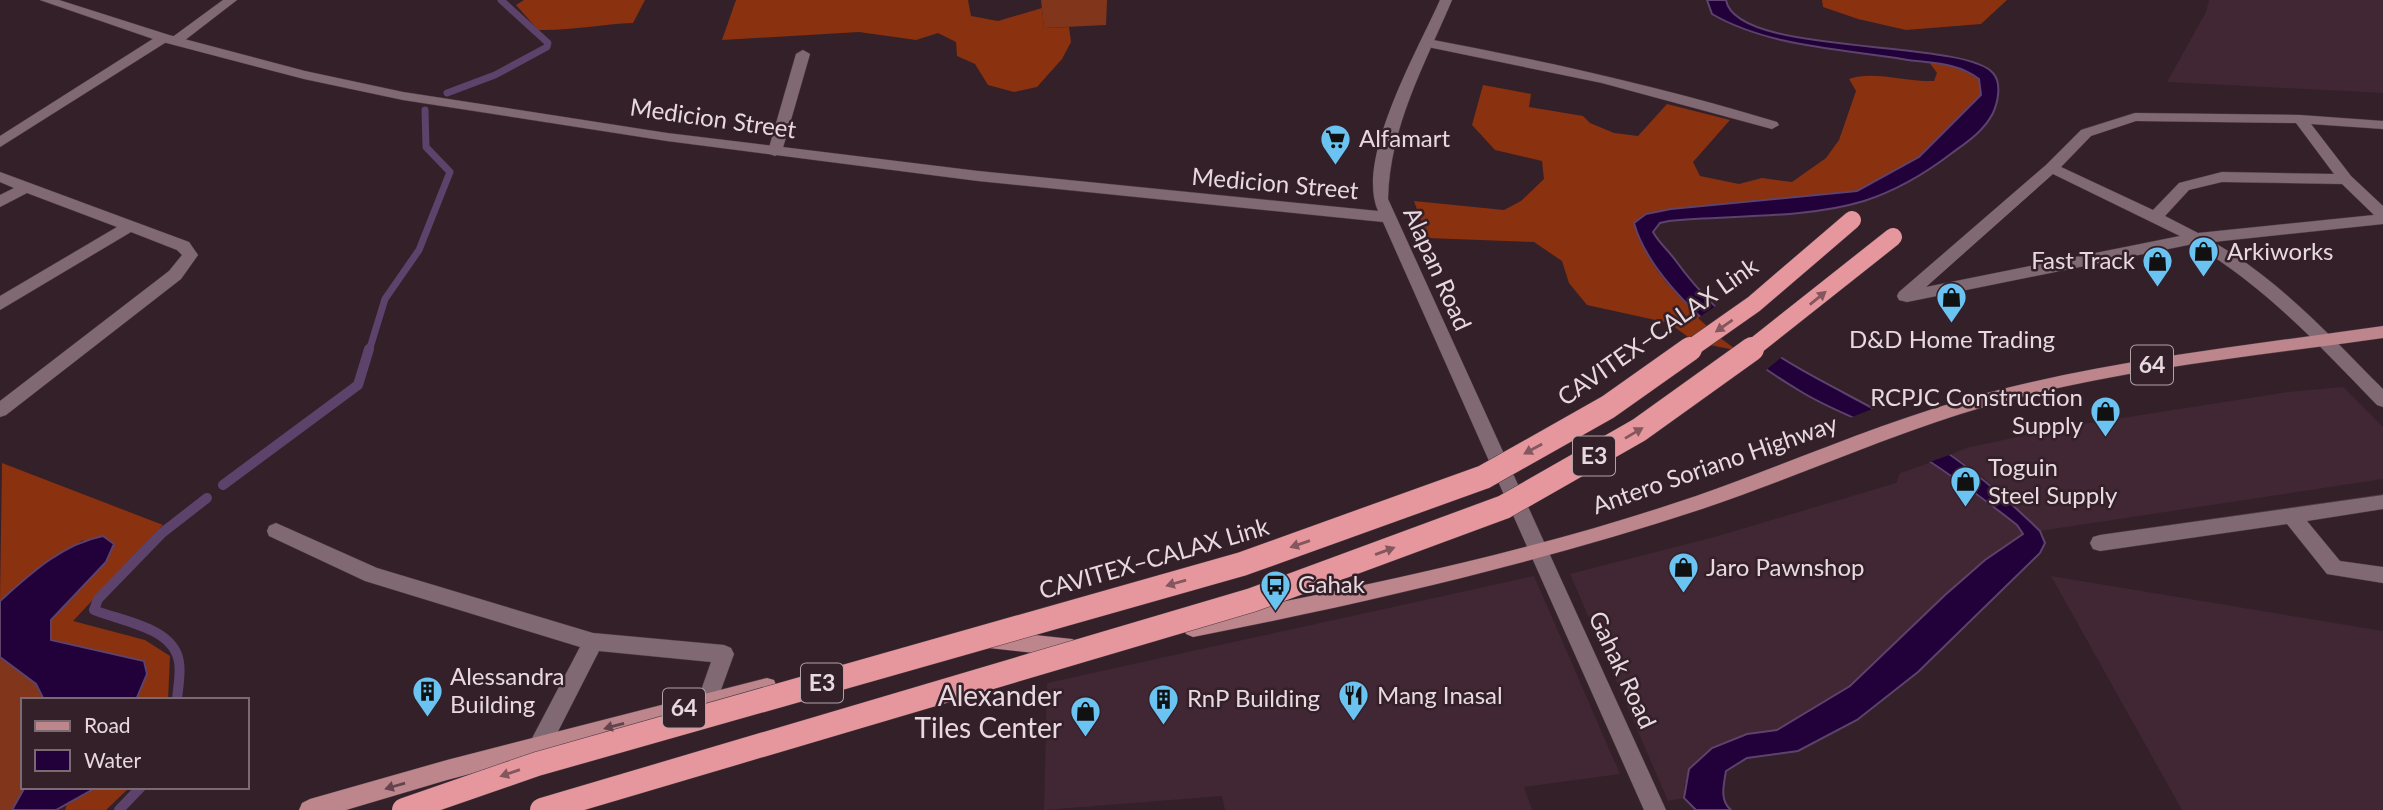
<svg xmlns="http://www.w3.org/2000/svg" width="2383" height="810" viewBox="0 0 2383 810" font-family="Lato,sans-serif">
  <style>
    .built { fill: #412633 }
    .green { fill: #81351b }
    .forest { fill: #8a310f }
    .water { fill: #22013b; stroke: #5d426c; stroke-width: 2 }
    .pier { fill: #342029 }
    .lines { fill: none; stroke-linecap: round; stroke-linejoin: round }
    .stream-far1 { stroke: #5d426c; stroke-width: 7 }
    .stream { stroke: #5d426c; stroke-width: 10 }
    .minor-casing { stroke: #4c3b43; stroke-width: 1 }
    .tertiary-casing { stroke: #4c3b43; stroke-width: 1 }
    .primary-casing { stroke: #4c3b43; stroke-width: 1 }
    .minor { fill: #816973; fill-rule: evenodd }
    .tertiary { fill: #816973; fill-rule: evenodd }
    .primary { fill: #bd858c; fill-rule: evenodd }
    .motorway-bridge-far1-casing { stroke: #4c3b43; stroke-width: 19; stroke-linecap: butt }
    .motorway-bridge-casing { stroke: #4c3b43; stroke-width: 25; stroke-linecap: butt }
    .motorway-bridge-far1 { stroke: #e5979d; stroke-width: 18 }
    .motorway-bridge { stroke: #e5979d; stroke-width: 24 }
    .oneway { fill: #84565d }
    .oneway2 { fill: #64434c }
    .labels { text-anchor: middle; stroke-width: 5; stroke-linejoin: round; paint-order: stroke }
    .shield { fill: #342029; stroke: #b1a2a8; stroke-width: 2 }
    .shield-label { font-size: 23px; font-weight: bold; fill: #e7d9df }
    .street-label { font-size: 24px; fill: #e7d9df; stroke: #342029 }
    .poi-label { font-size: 24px; fill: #e7d9df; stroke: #342029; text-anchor: start }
    .near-poi-label { font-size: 28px; fill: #e7d9df; stroke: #342029; text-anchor: end }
  </style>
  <rect width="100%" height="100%" fill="#342029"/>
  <!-- built -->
  <path class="built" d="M 2209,0 L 2383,0 L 2383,93 L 2167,82 L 2206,12 Z
    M 2343,387 L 2383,427 L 2383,479 L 2040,531 L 1983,477 L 1951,454 L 1970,447 L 2064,427 L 2288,392 Z
    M 1932,462 L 2017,525 L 2023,534 L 1945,595 L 1850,686 L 1777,730 L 1747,734 L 1684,784 L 1684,798 L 1668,801 L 1570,574 L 1718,536 L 1896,483 L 1900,473 Z
    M 1534,576 L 1620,774 L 1524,787 L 1532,810 L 1225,810 L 1222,796 L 1044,810 L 1047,683 Z
    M 2051,576 L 2383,631 L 2383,810 L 2182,810 Z"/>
  <!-- green -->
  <path class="green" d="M 1041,0 L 1107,0 L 1106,25 L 1044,28 Z
    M 0,657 L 36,684 L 44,700 L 23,700 L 25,787 L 12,810 L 0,810 Z"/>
  <!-- forest -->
  <path class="forest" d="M 524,0 L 645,0 L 633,23 C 601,24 570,31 538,30 L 516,5 Z
    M 736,0 L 968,0 L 971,16 L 998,21 L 1042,8 L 1044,28 L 1069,27 L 1071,42 L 1062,59 L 1037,87 L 1014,92 L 988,85 L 975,64 L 957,56 L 956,42 L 938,33 L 916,40 L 859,32 L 722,40 Z
    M 1822,0 L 2007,0 L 1981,24 L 1906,30 L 1858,19 L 1823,7 Z
    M 1929,62 L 1954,66 L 1979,79 L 1981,95 L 1919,157 L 1857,191 L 1671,209 L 1646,214 L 1634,223 C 1649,279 1701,319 1745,352 L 1695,342 L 1669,323 L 1587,305 L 1569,283 L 1562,261 L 1534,242 L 1427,238 L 1414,201 L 1504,210 L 1521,201 L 1544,179 L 1542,161 L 1495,150 L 1472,125 L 1483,85 L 1531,94 L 1529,107 L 1583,116 L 1590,123 L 1614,133 L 1638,136 L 1667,104 L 1730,120 L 1693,162 L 1700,176 L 1739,184 L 1762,178 L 1792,182 L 1826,158 L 1839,140 L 1856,91 L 1849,79 C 1872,70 1906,82 1934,81 L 1937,73 Z
    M 2,463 L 163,525 L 73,621 L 145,640 L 170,656 L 168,700 L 136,700 L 144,661 L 51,640 L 51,621 L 75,592 L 83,540 L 22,581 L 0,601 Z
    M 97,787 L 130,787 L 106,810 L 65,810 L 67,804 Z"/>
  <!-- water -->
  <path class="water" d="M 1707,0 L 1726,0 C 1736,57 1963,38 1993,73 C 2002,83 1998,102 1993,113 C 1984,131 1967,142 1952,153 C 1926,173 1895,191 1864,201 C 1805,219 1730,215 1669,221 L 1660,223 L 1653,232 C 1659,243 1669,251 1676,261 C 1745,356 1826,378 1920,435 C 1965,462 2003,495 2040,531 L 2045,543 L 2040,553 L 1918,672 L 1857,720 L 1798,751 L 1747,758 L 1726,771 C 1724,784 1719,800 1731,810 L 1696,810 L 1684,798 L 1689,769 L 1712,748 L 1747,734 L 1777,730 L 1850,686 L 1945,595 L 1985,560 L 2023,534 L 2017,525 C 1975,492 1932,461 1886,434 C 1858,418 1827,408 1800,391 C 1743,357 1652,288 1634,223 L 1646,214 L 1671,209 L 1857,191 L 1919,157 L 1981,95 L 1979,79 C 1955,61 1930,64 1902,59 C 1840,49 1767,46 1712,14 Z
    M 103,536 L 114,544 L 106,562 L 51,620 L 51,640 L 144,661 L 147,674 L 136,700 L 44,700 L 36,684 L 0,657 L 0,601 C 30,574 62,544 103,536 Z
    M 25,787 L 97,787 L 56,810 L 12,810 Z"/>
  <!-- pier -->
  <path class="pier" d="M 1717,305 L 1733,320 L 1783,356 L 1765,371 L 1723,340 L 1698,318 Z
    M 1877,407 L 1923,432 L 1955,453 L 1927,463 L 1847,419 Z"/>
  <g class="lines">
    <!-- stream-far1 -->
    <path class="stream-far1" d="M 447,93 L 495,75 L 547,47 L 548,43 L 501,0
      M 369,351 L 385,299 L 419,250 L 450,172 L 426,147 L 425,110"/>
    <!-- stream -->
    <path class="stream" d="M 223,485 L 358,385 L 369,349
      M 177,700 C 178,687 181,674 179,662 C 174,627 120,621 94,610 L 98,599 L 162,533 L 207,498
      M 119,810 L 141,787"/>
    <defs>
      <path id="minor" d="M 223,0 L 237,0 L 180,44 L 175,45 L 168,41 L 0,147 L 0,136 L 159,35 L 164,34 L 171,38 Z
        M 1428,39 C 1546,61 1662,87 1777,122 L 1779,125 L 1772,129 L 1602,83 L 1423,46 L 1421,43 Z
        M 803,50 L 810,54 L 782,151 L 775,156 L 770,154 L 768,151 L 796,54 Z
        M 2135,113 L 2300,115 L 2383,121 L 2383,129 L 2311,124 L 2351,176 L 2383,206 L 2383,224 L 2213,242 C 2280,280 2329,335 2383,389 L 2383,407 L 2377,405 C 2319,345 2266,287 2193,244 L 1907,302 L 1899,300 L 1897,296 L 1899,292 L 2046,165 L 2081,130 ZM 2136,121 L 2296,123 L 2334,174 L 2222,172 L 2179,183 L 2153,210 L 2061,167 L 2091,136 ZM 2053,174 L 2180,236 L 1926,287 ZM 2222,182 L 2342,184 L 2374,215 L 2198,233 L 2165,216 L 2189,190 Z
        M 0,172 L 189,242 L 198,255 L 181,279 L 6,415 L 0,417 L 0,401 L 169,271 L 182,255 L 177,250 L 131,232 L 0,310 L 0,296 L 117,227 L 27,193 L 0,207 L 0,195 L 14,188 L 0,182 Z
        M 2383,495 L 2383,509 L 2307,521 L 2340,561 L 2383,567 L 2383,583 L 2327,574 L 2287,524 L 2100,551 L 2093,549 L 2090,543 L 2093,537 L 2100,535 Z
        M 276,523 L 377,568 L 593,633 L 724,645 L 731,648 L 734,654 L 714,709 L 707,711 L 700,709 L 697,702 L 711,662 L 599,651 L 547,753 L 539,756 L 531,753 L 528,746 L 580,647 L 365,581 L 269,536 L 267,531 L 269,526 Z"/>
      <path id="tertiary" d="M 40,0 L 59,0 L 169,35 L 305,71 L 403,92 L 667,133 L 978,171 L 1378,211 C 1355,159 1418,50 1440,0 L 1452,0 C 1424,66 1390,126 1388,199 L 1666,810 L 1644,810 L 1383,222 L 978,181 L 667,141 L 403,100 L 304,79 L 159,41 Z"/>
      <path id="primary" d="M 2383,326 L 2383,338 C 2251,357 2116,369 1987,406 C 1890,434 1798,477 1702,509 C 1535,564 1366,603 1193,637 L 1186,634 L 1183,628 L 1186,622 L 1193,619 C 1363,587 1532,552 1696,496 C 1793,462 1888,419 1987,393 C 2117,359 2251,345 2383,326 Z
        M 989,630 L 1072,639 L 1079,642 L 1082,648 L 1079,654 L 1072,657 L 989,648 L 982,645 L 979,639 L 982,633 Z
        M 767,678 L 774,680 L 777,687 L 774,694 L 767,696 L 447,780 L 346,810 L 299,810 L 302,803 L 310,799 L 447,760 Z"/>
    </defs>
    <!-- minor casing -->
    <use href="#minor" class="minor-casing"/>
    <!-- tertiary casing -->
    <use href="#tertiary" class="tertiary-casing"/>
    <!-- primary casing -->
    <use href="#primary" class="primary-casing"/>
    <!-- minor -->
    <use href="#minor" class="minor"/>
    <!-- tertiary -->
    <use href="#tertiary" class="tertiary"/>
    <!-- primary -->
    <use href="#primary" class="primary"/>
    <defs>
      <path id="motorway-bridge-far1" d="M 1687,351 L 1754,304 L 1852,220
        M 1749,351 L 1893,237"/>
      <path id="motorway-bridge" d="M 404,810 L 537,764 L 1242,564 L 1484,477 L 1608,407 L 1690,349
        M 542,810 L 1252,600 L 1504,507 L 1639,430 L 1752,349"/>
    </defs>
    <!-- motorway-bridge-far1 casing -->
    <use href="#motorway-bridge-far1" class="motorway-bridge-far1-casing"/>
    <!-- motorway-bridge casing -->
    <use href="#motorway-bridge" class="motorway-bridge-casing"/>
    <!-- motorway-bridge-far1 -->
    <use href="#motorway-bridge-far1" class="motorway-bridge-far1"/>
    <!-- motorway-bridge -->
    <use href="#motorway-bridge" class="motorway-bridge"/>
  </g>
  <!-- one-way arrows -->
  <defs><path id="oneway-solid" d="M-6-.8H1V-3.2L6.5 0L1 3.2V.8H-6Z" transform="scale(1.75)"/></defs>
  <g class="oneway">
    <use href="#oneway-solid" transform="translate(1818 298) rotate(-39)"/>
    <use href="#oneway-solid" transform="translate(1724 326) rotate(145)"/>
    <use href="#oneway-solid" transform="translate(1634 433) rotate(-31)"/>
    <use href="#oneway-solid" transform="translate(1533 449) rotate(151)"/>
    <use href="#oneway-solid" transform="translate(1300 544) rotate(161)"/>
    <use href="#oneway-solid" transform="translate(1385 551) rotate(-20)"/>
    <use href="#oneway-solid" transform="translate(1176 583) rotate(164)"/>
    <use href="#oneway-solid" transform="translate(510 773) rotate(161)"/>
  </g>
  <g class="oneway2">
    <use href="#oneway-solid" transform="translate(614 726) rotate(165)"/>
    <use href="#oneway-solid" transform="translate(395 786) rotate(164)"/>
  </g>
  <!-- icons -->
  <defs>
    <symbol id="supermarket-pin" viewBox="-11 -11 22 30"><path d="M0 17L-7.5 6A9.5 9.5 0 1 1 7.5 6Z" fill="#6ac3f1" stroke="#342029"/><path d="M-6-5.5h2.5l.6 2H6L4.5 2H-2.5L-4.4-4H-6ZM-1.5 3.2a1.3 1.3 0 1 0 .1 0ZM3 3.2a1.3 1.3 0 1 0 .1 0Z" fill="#111"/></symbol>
    <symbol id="shop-pin" viewBox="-11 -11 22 30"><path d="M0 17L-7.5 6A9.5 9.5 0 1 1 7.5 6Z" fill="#6ac3f1" stroke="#342029"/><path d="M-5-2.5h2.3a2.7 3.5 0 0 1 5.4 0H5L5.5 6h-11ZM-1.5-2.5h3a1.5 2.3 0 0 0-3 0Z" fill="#111"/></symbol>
    <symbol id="bus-pin" viewBox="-11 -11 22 30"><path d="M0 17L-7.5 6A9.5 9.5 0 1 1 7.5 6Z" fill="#6ac3f1" stroke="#342029"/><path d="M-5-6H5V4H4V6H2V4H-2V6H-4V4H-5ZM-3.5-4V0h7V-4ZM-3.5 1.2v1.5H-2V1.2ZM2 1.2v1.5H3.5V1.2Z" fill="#111"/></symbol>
    <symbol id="building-pin" viewBox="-11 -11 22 30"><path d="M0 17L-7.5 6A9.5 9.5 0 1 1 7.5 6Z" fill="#6ac3f1" stroke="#342029"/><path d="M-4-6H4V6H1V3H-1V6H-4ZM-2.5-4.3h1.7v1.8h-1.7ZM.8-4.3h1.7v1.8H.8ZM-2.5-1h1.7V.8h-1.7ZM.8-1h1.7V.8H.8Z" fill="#111"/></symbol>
    <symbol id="restaurant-pin" viewBox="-11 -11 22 30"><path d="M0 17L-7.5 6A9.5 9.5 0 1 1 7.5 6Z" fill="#6ac3f1" stroke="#342029"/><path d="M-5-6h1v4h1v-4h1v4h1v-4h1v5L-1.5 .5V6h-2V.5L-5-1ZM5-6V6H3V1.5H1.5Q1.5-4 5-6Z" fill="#111"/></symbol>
  </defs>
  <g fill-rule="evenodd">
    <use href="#supermarket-pin" x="1318" y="122" width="35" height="47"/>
    <use href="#shop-pin" x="2186" y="234" width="35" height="47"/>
    <use href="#shop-pin" x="2140" y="244" width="35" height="47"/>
    <use href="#shop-pin" x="1934" y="280" width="35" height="47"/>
    <use href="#shop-pin" x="2088" y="394" width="35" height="47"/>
    <use href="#shop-pin" x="1948" y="464" width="35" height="47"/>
    <use href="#shop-pin" x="1666" y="550" width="35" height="47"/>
    <use href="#bus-pin" x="1258" y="568" width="35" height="47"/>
    <use href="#building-pin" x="410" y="674" width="35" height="47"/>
    <use href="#restaurant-pin" x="1336" y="678" width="35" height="47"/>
    <use href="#building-pin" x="1146" y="682" width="35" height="47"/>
    <use href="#shop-pin" x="1068" y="694" width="35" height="47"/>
  </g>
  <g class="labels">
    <!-- shield labels -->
    <g class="shield">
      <rect x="2131" y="345.5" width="42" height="39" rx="5"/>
      <rect x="1573" y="436.5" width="42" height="39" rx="5"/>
      <rect x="801" y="663.5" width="42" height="39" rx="5"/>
      <rect x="663" y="688.5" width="42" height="39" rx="5"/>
    </g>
    <g class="shield-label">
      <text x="2152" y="373">64</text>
      <text x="1594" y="464">E3</text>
      <text x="822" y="691">E3</text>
      <text x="684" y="716">64</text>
    </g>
    <!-- street labels -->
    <g class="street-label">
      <text transform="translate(713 119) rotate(8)" y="8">Medicion Street</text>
      <text transform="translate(1275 184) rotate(5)" y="8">Medicion Street</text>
      <text transform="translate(1437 269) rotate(66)" y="8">Alapan Road</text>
      <text transform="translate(1658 332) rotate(-35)" y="8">CAVITEX–CALAX Link</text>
      <text transform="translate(1715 465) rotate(-19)" y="8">Antero Soriano Highway</text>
      <text transform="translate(1154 559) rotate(-16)" y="8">CAVITEX–CALAX Link</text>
      <text transform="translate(1622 670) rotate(65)" y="8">Gahak Road</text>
    </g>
    <!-- poi labels -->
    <g class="poi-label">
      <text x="1359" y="147">Alfamart</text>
      <text x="2227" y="260">Arkiworks</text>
      <text x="2135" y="269" text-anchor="end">Fast Track</text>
      <text x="1952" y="348" text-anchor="middle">D&amp;D Home Trading</text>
      <text x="2083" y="406" text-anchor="end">RCPJC Construction<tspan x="2083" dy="28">Supply</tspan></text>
      <text x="1988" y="476">Toguin<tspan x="1988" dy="28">Steel Supply</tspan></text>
      <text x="1706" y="576">Jaro Pawnshop</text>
      <text x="1298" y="593">Gahak</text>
      <text x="450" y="685">Alessandra<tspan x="450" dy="28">Building</tspan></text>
      <text x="1377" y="704">Mang Inasal</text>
      <text x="1187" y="707">RnP Building</text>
    </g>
    <!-- near-poi labels -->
    <g class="near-poi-label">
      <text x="1062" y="706">Alexander<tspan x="1062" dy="32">Tiles Center</tspan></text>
    </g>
  </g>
  <!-- legend -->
  <rect x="21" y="698" width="228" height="91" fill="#342029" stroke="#7c6a72" stroke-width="2"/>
  <rect x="35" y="721" width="35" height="10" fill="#bd858c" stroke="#7c6a72" stroke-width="2"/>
  <text x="84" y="733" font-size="21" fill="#e7d9df">Road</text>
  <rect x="35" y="750" width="35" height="21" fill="#22013b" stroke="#7c6a72" stroke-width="2"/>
  <text x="84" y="768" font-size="21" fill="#e7d9df">Water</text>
</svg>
